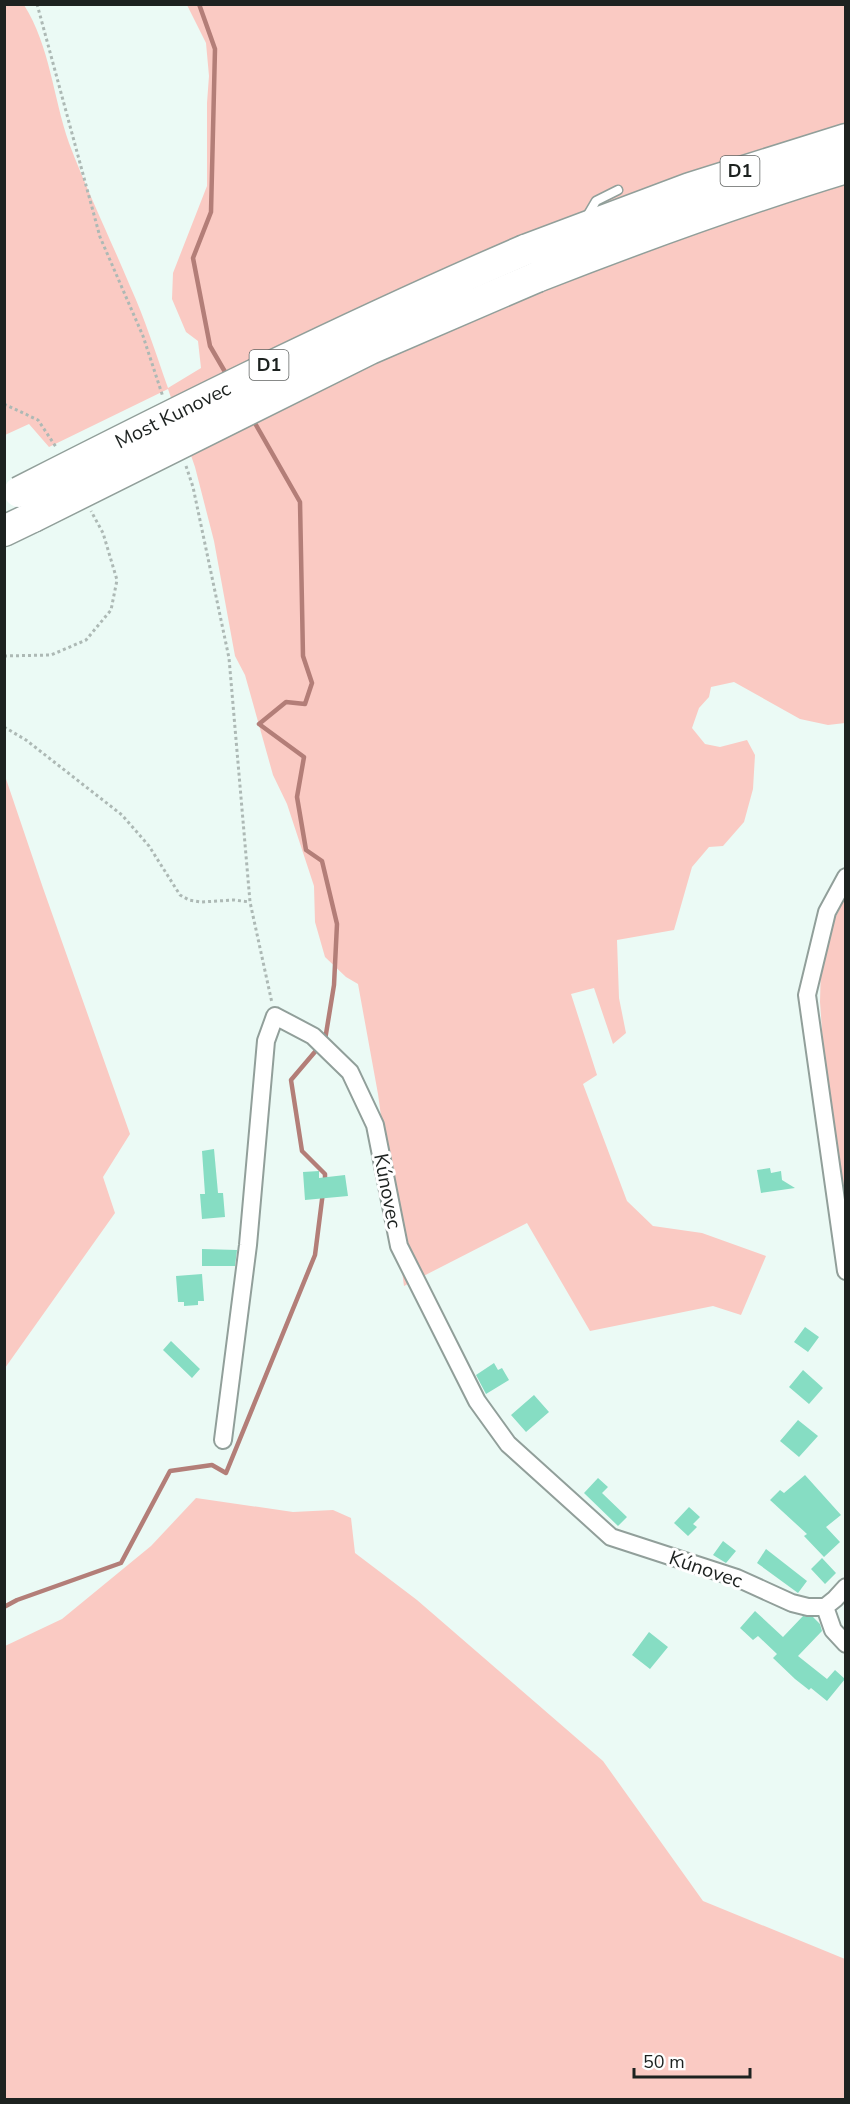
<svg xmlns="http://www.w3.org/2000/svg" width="850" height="2104" viewBox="0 0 850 2104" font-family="'Nunito Sans',sans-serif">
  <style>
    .green { fill: #facac3 }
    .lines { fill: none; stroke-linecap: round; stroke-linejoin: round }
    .stream { stroke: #b37e78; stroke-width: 4.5 }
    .building { fill: #86ddc3 }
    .lane-casing { stroke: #919f9a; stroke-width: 11 }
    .street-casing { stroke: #919f9a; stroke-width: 20 }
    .highway-casing { stroke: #919f9a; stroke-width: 33 }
    .path { stroke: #adb9b5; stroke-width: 3; stroke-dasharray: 3 3; stroke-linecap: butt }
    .lane { stroke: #fff; stroke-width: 8 }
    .street { stroke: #fff; stroke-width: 16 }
    .highway { stroke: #fff; stroke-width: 30 }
    .highway-bridge-casing { stroke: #919f9a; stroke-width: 33; stroke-linecap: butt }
    .highway-bridge { stroke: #fff; stroke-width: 30 }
    .labels { text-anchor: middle; stroke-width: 6; stroke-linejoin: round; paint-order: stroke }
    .shield { fill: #fff; stroke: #616463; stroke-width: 1.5 }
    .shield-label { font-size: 18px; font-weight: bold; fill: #1d2220 }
    .street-label { font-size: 20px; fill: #1d2220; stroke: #fff }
  </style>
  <rect width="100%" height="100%" fill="#ebfaf5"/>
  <!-- green -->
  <path class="green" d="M 4,5 L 24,5 C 50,46 53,97 69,143 C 87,191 110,238 130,286 C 145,319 156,354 168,388 L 201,368 L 198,341 L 186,332 L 172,299 L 173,273 L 207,186 L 207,103 L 209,76 L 206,43 L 187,5 L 845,5 L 845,723 L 828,725 L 800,719 L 734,682 L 711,687 L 709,697 L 699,708 L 692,728 L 705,744 L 720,747 L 747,740 L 755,755 L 753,789 L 744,822 L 723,846 L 709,847 L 692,867 L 674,930 L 617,940 L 619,998 L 626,1033 L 613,1044 L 594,988 L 571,994 L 597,1075 L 583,1084 L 627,1201 L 653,1226 L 702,1233 L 766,1256 L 741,1315 L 713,1306 L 590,1331 L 527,1223 L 404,1286 L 378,1094 L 358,984 L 346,977 L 325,957 L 315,922 L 314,886 L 287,804 L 273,775 L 245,675 L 235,656 L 214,541 L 195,467 L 168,389 L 49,447 L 29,424 L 5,435 Z
    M 4,773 L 43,888 L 130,1134 L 103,1177 L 115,1213 L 5,1368 Z
    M 845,898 L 845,1212 L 828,1117 L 820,1002 L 821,963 L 833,922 Z
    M 196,1498 L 293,1512 L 333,1510 L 351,1518 L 355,1553 L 417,1600 L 603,1761 L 703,1901 L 845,1959 L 845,2099 L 5,2099 L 5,1646 L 62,1619 L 151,1546 Z"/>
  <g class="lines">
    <!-- stream -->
    <path class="stream" d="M 199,4 L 215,49 L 211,212 L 193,258 L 210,346 L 228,377
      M 252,418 L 300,502 L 303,656 L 312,683 L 305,704 L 286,702 L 259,724 L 304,757 L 297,797 L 306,850 L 322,861 L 337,924 L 334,985 L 325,1040 L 291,1080 L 302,1151 L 325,1174 L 325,1181
      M 4,1607 L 17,1600 L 121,1563 L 170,1471 L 212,1465 L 226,1473 L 315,1255 L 323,1192"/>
  </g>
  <!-- building -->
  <path class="building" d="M 214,1149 L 218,1193 L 223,1193 L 225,1217 L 202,1219 L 200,1194 L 205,1194 L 202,1151 Z
    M 770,1168 L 771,1173 L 781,1171 L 782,1180 L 795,1188 L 761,1193 L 757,1170 Z
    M 319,1171 L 319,1178 L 345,1175 L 348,1196 L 305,1200 L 303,1172 Z
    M 202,1249 L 237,1250 L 235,1266 L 202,1266 Z
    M 202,1274 L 204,1301 L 198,1301 L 198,1305 L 184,1306 L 184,1302 L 178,1302 L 176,1276 Z
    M 805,1327 L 819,1337 L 808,1352 L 794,1342 Z
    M 171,1341 L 200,1369 L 192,1378 L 163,1350 Z
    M 494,1363 L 498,1370 L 502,1368 L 509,1380 L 486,1394 L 476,1375 Z
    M 803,1370 L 823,1388 L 809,1404 L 789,1387 Z
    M 534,1395 L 549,1412 L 526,1432 L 511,1415 Z
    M 798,1420 L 818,1436 L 799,1457 L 780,1441 Z
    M 805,1475 L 841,1515 L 826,1527 L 840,1542 L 824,1557 L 804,1536 L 807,1534 L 770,1500 L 780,1490 L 784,1493 Z
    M 598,1478 L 608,1487 L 602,1493 L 627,1517 L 618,1526 L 584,1493 Z
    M 689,1507 L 700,1517 L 693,1524 L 697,1527 L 688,1536 L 674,1523 Z
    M 723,1541 L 736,1551 L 726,1563 L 713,1555 Z
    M 766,1549 L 807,1581 L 798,1593 L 757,1563 Z
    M 822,1558 L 836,1573 L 825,1584 L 811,1569 Z
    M 755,1611 L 783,1637 L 803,1616 L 813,1617 L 820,1624 L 822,1631 L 798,1656 L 827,1679 L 835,1670 L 845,1679 L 827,1701 L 811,1688 L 809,1690 L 795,1679 L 773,1658 L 777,1654 L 758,1636 L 753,1640 L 740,1628 Z
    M 649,1632 L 668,1647 L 650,1669 L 632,1655 Z"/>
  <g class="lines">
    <defs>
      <path id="lane" d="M 586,218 L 596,201 L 618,190"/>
      <path id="street" d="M 846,877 L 827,912 L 807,995 L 846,1271
        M 223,1440 L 248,1245 L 266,1041 L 275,1016 L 313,1036 L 350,1072 L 375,1125 L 399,1246 L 477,1401 L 508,1444 L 611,1537 L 737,1578 L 792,1603 L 808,1607 L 825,1607 L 835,1599 L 846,1587
        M 825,1607 L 833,1630 L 846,1644"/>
      <path id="highway" d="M 525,250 L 690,188 L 846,139
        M 537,277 C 639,237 741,200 846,168
        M 4,531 L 33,517"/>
    </defs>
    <!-- lane casing -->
    <use href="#lane" class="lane-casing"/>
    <!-- street casing -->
    <use href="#street" class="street-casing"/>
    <!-- highway casing -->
    <use href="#highway" class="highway-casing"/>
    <!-- path -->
    <path class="path" d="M 37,4 L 100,237 L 143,336 L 163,397
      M 4,404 L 38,420 L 56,447
      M 186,466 L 193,487 L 229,658 L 250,902 L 272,1003
      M 4,656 L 51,655 L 86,640 L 111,610 L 117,580 L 103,533 L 91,511
      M 4,727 L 26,740 L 122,815 L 149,846 L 180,895 L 189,900 L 201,902 L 234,900 L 250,902"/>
    <!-- lane -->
    <use href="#lane" class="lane"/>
    <!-- street -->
    <use href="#street" class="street"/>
    <!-- highway -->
    <use href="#highway" class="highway"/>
    <defs>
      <g id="highway-bridge">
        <path id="s1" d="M 19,492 C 186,407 353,324 525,250"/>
        <path d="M 33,517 L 370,349 L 537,277"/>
      </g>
    </defs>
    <!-- highway-bridge casing -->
    <use href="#highway-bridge" class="highway-bridge-casing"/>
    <!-- highway-bridge -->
    <use href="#highway-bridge" class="highway-bridge"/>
  </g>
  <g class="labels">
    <!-- shield labels -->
    <g class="shield">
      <rect x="720.5" y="156" width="39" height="30" rx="4.5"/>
      <rect x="249.5" y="350" width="39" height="30" rx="4.5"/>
    </g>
    <g class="shield-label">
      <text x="740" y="177">D1</text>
      <text x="269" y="371">D1</text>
    </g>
    <!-- street labels -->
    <g class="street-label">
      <text dy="7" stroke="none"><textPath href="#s1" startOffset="172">Most Kunovec</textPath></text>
      <text transform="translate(388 1191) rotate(79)" y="7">Kúnovec</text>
      <text transform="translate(706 1569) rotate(19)" y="7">Kúnovec</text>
    </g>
  </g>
  <!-- border -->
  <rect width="850" height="2104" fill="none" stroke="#1d2220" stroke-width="12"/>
  <!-- scale -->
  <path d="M634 2068v9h116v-9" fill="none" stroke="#1d2220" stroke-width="3"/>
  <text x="643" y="2068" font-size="18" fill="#1d2220" stroke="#ffffff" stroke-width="4.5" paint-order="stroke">50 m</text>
</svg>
